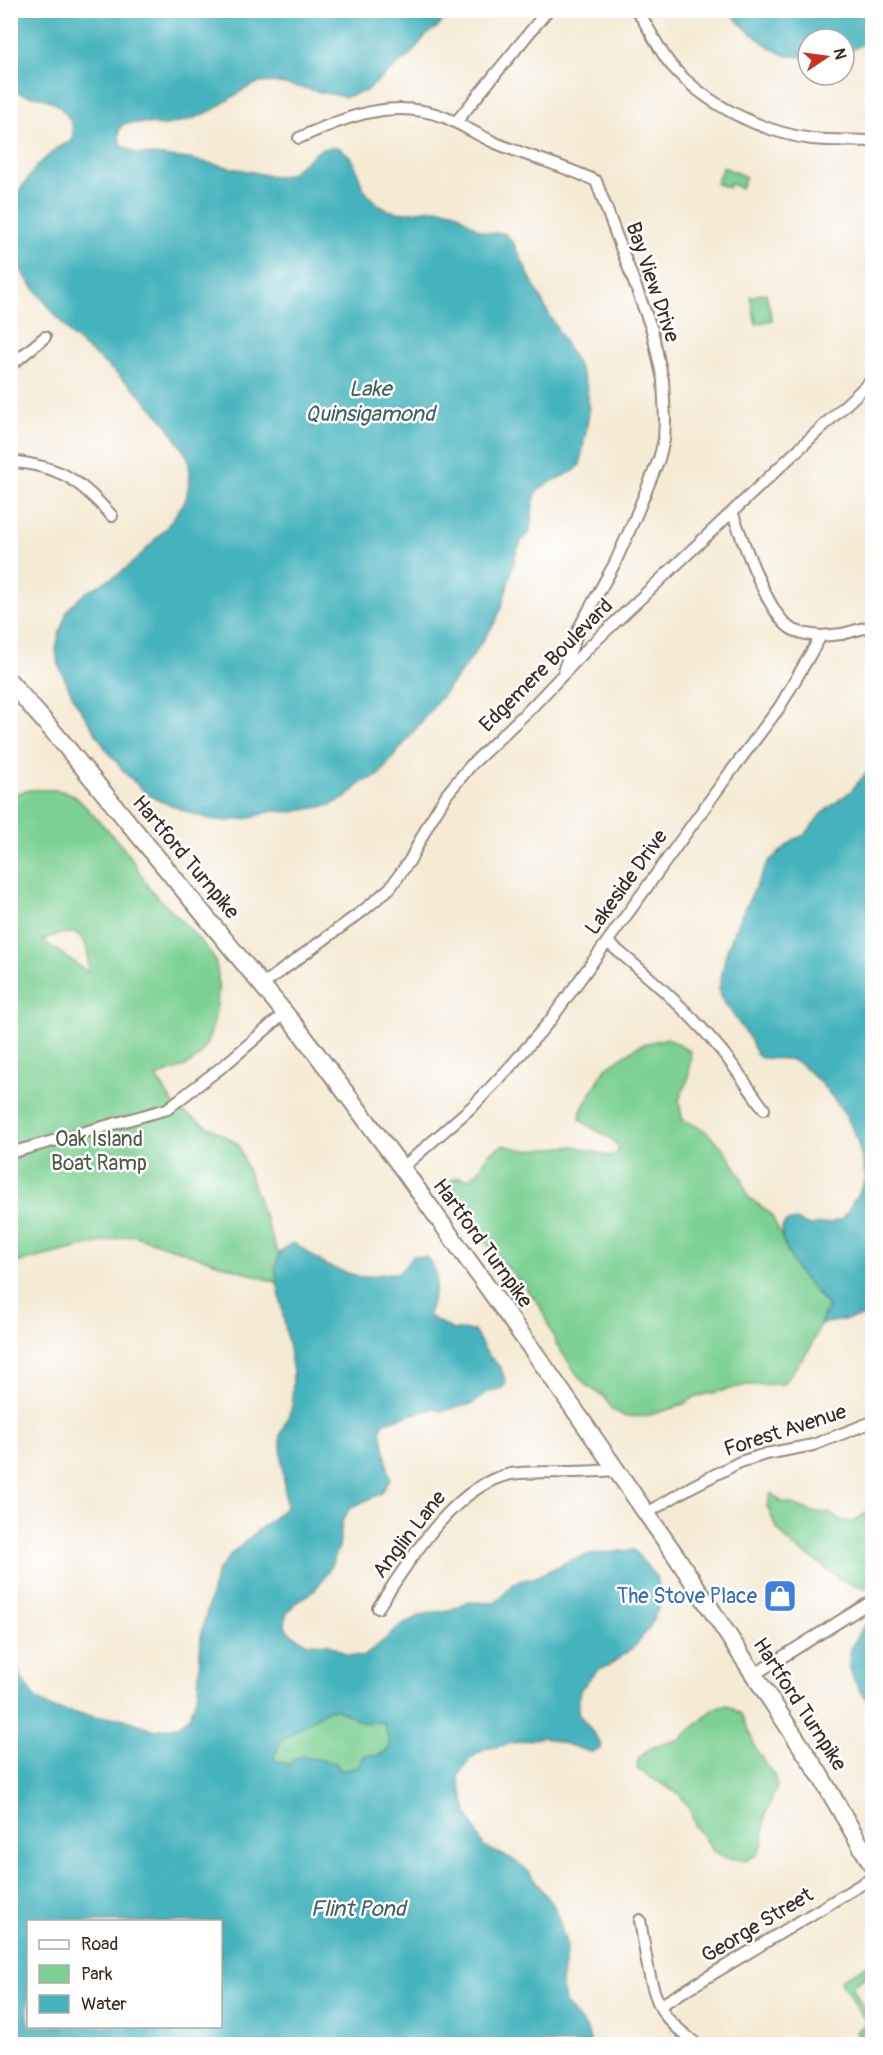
<svg xmlns="http://www.w3.org/2000/svg" width="883" height="2055" viewBox="0 0 883 2055" font-family="Pangolin,sans-serif">
  <style>
    .green { fill: #7bd093; stroke: #5b7d58; stroke-width: 1.5; fill-rule: evenodd }
    .water { fill: #44b3bd; stroke: #406e6e; stroke-width: 1.5; fill-rule: evenodd }
    .lines { fill: none; stroke-linecap: round; stroke-linejoin: round }
    .street-casing { stroke: #988a79; stroke-width: 14 }
    .primary-casing { stroke: #988a79; stroke-width: 20 }
    .street { stroke: #fff; stroke-width: 10 }
    .primary { stroke: #fff; stroke-width: 16 }
    .labels { text-anchor: middle; stroke-width: 5; stroke-linejoin: round; paint-order: stroke }
    .street-label { font-size: 21px; fill: #3b2a1e; stroke: #fff }
    .park-label { font-size: 21px; fill: #4e5c41; stroke: #fff }
    .shop-label { font-size: 21px; fill: #366cbe; stroke: #fff; text-anchor: end }
    .water-label { font-size: 22px; font-style: italic; fill: #3f615e; stroke: #fff }
  </style>
  <rect width="100%" height="100%" fill="#fff"/>
  <filter id="ink" filterUnits="userSpaceOnUse"><feTurbulence type="fractalNoise" baseFrequency=".0167" numOctaves="2"/><feDisplacementMap in="SourceGraphic" scale="12" xChannelSelector="R" yChannelSelector="G"/><feConvolveMatrix kernelMatrix="1 2 1 2 8 2 1 2 1" color-interpolation-filters="sRGB"/></filter>
  <filter id="wash" filterUnits="userSpaceOnUse"><feTurbulence type="fractalNoise" baseFrequency=".008" numOctaves="4" result="noise"/><feDisplacementMap in="SourceGraphic" scale="24" xChannelSelector="R" yChannelSelector="G"/><feGaussianBlur stdDeviation="1.35" result="paint"/><feColorMatrix in="noise" values="0 0 0 0 0 0 0 0 0 0 0 0 0 0 0 0 0 1.4 0 .05"/><feComposite in="paint" operator="in"/></filter>
  <g filter="url(#wash)">
    <rect width="100%" height="100%" fill="#f5ead4"/>
    <!-- green -->
    <path class="green" d="M 723,167 L 746,177 L 741,188 L 730,184 L 728,188 L 716,183 Z
      M 766,293 L 772,320 L 756,324 L 750,297 Z
      M 30,790 C 44,790 59,788 71,794 C 80,799 87,809 94,816 C 107,829 119,842 130,857 C 138,867 142,878 149,888 C 155,895 162,902 169,908 C 184,923 199,938 212,955 C 226,975 215,1042 197,1058 C 185,1069 169,1072 156,1077 L 176,1108 L 238,1144 L 290,1287 L 132,1235 L 11,1264 L 11,794 ZM 75,933 C 90,940 88,958 88,972 L 42,940 L 59,934 Z
      M 667,1038 L 691,1052 L 688,1079 L 679,1100 L 682,1119 L 704,1130 L 723,1148 L 741,1176 L 748,1197 L 771,1214 L 797,1271 L 828,1306 L 810,1348 L 783,1384 L 747,1385 L 695,1397 L 680,1406 L 646,1416 L 626,1417 L 611,1409 L 605,1397 L 587,1386 L 576,1373 L 557,1345 L 539,1304 L 475,1230 L 452,1196 L 450,1181 L 459,1177 L 468,1179 L 479,1171 L 488,1154 L 503,1145 L 525,1150 L 575,1146 L 609,1156 L 616,1154 L 619,1149 C 612,1133 591,1132 580,1118 L 581,1110 L 606,1068 L 640,1045 Z
      M 771,1493 L 782,1502 L 793,1504 L 812,1512 L 828,1513 L 844,1521 L 853,1522 L 870,1510 L 872,1506 L 872,1586 L 865,1588 L 843,1581 L 815,1560 L 792,1546 L 776,1527 L 767,1506 Z
      M 727,1705 L 741,1714 L 758,1753 L 774,1775 L 777,1787 L 765,1815 L 763,1843 L 757,1855 L 747,1860 L 726,1858 L 714,1852 L 695,1826 L 690,1809 L 679,1794 L 637,1769 L 638,1759 L 651,1748 L 680,1739 L 714,1709 Z
      M 328,1709 L 338,1709 L 361,1722 L 383,1722 L 390,1742 L 388,1751 C 378,1755 368,1763 358,1767 C 337,1775 293,1768 273,1759 L 281,1741 Z
      M 872,1962 L 872,1972 L 852,1986 L 872,2024 L 872,2034 L 861,2041 L 856,2032 L 867,2023 L 840,1980 Z"/>
    <!-- water -->
    <path class="water" d="M 10,11 L 448,11 L 439,26 L 426,35 L 410,55 L 366,91 L 345,97 L 274,82 L 258,83 L 243,90 L 211,111 L 192,119 L 162,126 L 145,123 L 127,123 L 122,125 L 119,130 L 119,138 L 121,145 L 135,153 L 189,159 L 276,177 L 290,174 L 321,149 L 337,147 C 364,161 352,180 372,199 C 401,227 424,201 455,212 C 459,214 463,218 467,221 C 482,233 485,234 504,233 L 513,243 L 546,309 L 580,369 L 587,387 L 589,413 L 580,465 L 574,471 L 545,485 L 537,491 L 533,504 L 530,532 L 522,540 L 517,550 L 502,606 L 496,621 L 465,667 L 378,776 L 362,782 L 347,797 L 331,805 L 292,812 L 272,811 L 250,818 L 228,821 L 213,820 L 193,814 L 158,800 L 146,793 L 126,774 L 106,749 L 75,701 L 58,664 L 56,650 L 59,634 L 68,609 L 85,593 L 119,574 L 138,558 L 167,527 L 186,500 L 190,477 L 188,457 L 167,425 L 135,389 L 74,338 L 29,282 L 11,254 L 11,205 L 15,197 L 37,166 L 57,148 L 72,141 C 77,121 62,104 43,98 C 30,94 23,97 11,89 Z
      M 730,11 L 872,11 C 873,16 874,26 872,31 C 868,43 855,50 844,52 L 844,39 L 808,39 L 808,56 C 802,56 795,57 789,56 C 774,54 738,24 730,11 Z
      M 872,766 L 872,1315 L 820,1324 L 828,1306 L 797,1271 L 782,1239 L 782,1227 L 786,1222 L 796,1220 L 809,1226 L 830,1223 L 843,1219 L 866,1180 L 863,1162 L 857,1140 L 849,1121 L 838,1104 L 819,1081 L 799,1063 L 789,1059 L 762,1058 L 757,1055 L 750,1039 L 724,1002 L 719,990 L 726,953 L 737,924 L 768,862 L 795,839 L 805,835 L 821,814 L 852,790 Z
      M 290,1244 L 296,1244 L 327,1266 L 360,1277 L 400,1272 L 413,1256 L 426,1257 C 445,1275 433,1293 428,1316 L 453,1330 L 474,1331 L 488,1355 L 501,1368 L 506,1383 L 502,1388 L 488,1392 L 472,1404 L 441,1411 L 436,1408 L 384,1422 L 381,1430 L 390,1479 L 382,1493 L 350,1508 L 342,1522 L 339,1547 L 328,1572 L 314,1591 L 295,1603 L 286,1614 L 285,1626 L 289,1632 L 306,1643 L 329,1644 L 347,1655 L 365,1656 L 401,1626 L 421,1615 L 453,1609 L 467,1602 L 495,1603 L 516,1582 L 536,1577 L 571,1560 L 590,1554 L 634,1550 L 656,1577 L 663,1597 L 650,1627 L 635,1646 L 608,1666 L 598,1669 L 580,1690 L 578,1713 L 600,1742 L 601,1749 L 591,1752 L 543,1737 L 485,1749 L 470,1759 L 458,1775 L 467,1812 L 484,1847 L 512,1859 L 529,1872 L 556,1909 L 567,1947 L 561,1983 L 566,2005 L 587,2029 L 591,2044 L 11,2044 L 11,1638 L 21,1678 L 35,1698 L 51,1708 L 96,1717 L 121,1718 L 156,1730 L 178,1726 L 190,1716 L 198,1691 L 201,1635 L 217,1572 L 234,1551 L 286,1507 L 280,1435 L 292,1407 L 293,1372 L 275,1268 L 280,1252 ZM 328,1709 L 338,1709 L 361,1722 L 383,1722 L 390,1742 L 388,1751 L 376,1756 L 365,1755 L 358,1767 L 341,1771 L 336,1763 L 300,1756 L 287,1765 L 273,1759 L 281,1741 ZM 28,1922 L 220,1922 L 220,2026 L 28,2026 Z
      M 872,1617 L 872,1705 C 842,1672 841,1650 872,1617 Z"/>
  </g>
  <g filter="url(#ink)">
    <g class="lines">
      <defs>
        <path id="street" d="M 636,10 C 650,27 657,48 671,65 C 705,104 761,132 812,139 C 832,141 852,140 872,141
          M 456,122 L 548,10
          M 299,138 C 347,116 393,98 444,117 C 463,125 479,136 498,144 C 530,157 564,166 596,181 L 652,330 L 663,380 L 665,420 L 664,440 L 659,459 L 635,518 L 615,563 L 580,626 L 564,668
          M 10,366 L 45,337
          M 10,461 C 62,467 78,479 112,516
          M 732,512 C 743,540 767,612 790,628 C 799,634 811,635 821,636
          M 607,942 C 648,975 687,1009 720,1049 C 736,1068 749,1089 764,1109
          M 262,985 L 364,910 L 390,888 L 410,860 L 429,823 L 447,794 L 471,765 L 531,708 L 590,646 L 872,380
          M 10,1153 L 167,1109 L 227,1063 L 285,1013
          M 402,1168 L 474,1105 L 509,1068 L 549,1022 L 726,778 L 779,708 L 821,636 L 842,634 L 872,626
          M 647,1513 L 691,1487 L 740,1462 L 766,1454 L 813,1445 L 872,1422
          M 378,1608 C 407,1564 455,1484 511,1474 C 529,1471 547,1473 566,1472 C 583,1472 600,1471 617,1470
          M 755,1674 L 872,1601
          M 640,1920 C 645,1948 649,1992 665,2015 C 673,2026 686,2035 696,2044
          M 661,2005 L 872,1878"/>
        <path id="primary" d="M 10,682 L 58,737 L 298,1029 L 402,1168 L 544,1366 L 676,1556 L 820,1775 L 872,1865"/>
      </defs>
      <!-- street casing -->
      <use href="#street" class="street-casing"/>
      <!-- primary casing -->
      <use href="#primary" class="primary-casing"/>
      <!-- street -->
      <use href="#street" class="street"/>
      <!-- primary -->
      <use href="#primary" class="primary"/>
    </g>
  </g>
  <!-- icons -->
  <defs>
    <symbol id="shop-square" viewBox="-11 -11 22 22"><rect x="-9" y="-9" width="18" height="18" rx="4" fill="#3f7fe0" stroke="#fff"/><path d="M-5-2.5h2.3a2.7 3.5 0 0 1 5.4 0H5L5.5 6h-11ZM-1.5-2.5h3a1.5 2.3 0 0 0-3 0Z" fill="#fff"/></symbol>
  </defs>
  <g fill-rule="evenodd">
    <use href="#shop-square" x="761" y="1577" width="38" height="38"/>
  </g>
  <g class="labels">
    <!-- street labels -->
    <g class="street-label">
      <text transform="translate(653 282) rotate(71)" y="7">Bay View Drive</text>
      <text transform="translate(546 665) rotate(-45)" y="7">Edgemere Boulevard</text>
      <text transform="translate(186 857) rotate(50)" y="7">Hartford Turnpike</text>
      <text transform="translate(626 882) rotate(-54)" y="7">Lakeside Drive</text>
      <text transform="translate(483 1243) rotate(54)" y="7">Hartford Turnpike</text>
      <text transform="translate(785 1430) rotate(-18)" y="7">Forest Avenue</text>
      <text transform="translate(409 1534) rotate(-52)" y="7">Anglin Lane</text>
      <text transform="translate(800 1704) rotate(57)" y="7">Hartford Turnpike</text>
      <text transform="translate(757 1925) rotate(-31)" y="7">George Street</text>
    </g>
    <!-- park labels -->
    <g class="park-label">
      <text x="99" y="1146">Oak Island<tspan x="99" dy="24">Boat Ramp</tspan></text>
    </g>
    <!-- shop labels -->
    <g class="shop-label">
      <text x="757" y="1603">The Stove Place</text>
    </g>
    <!-- water labels -->
    <g class="water-label">
      <text x="370" y="396">Lake<tspan x="370" dy="25">Quinsigamond</tspan></text>
      <text x="358" y="1916">Flint Pond</text>
    </g>
  </g>
  <!-- margin -->
  <rect width="883" height="2055" fill="none" stroke="#fff" stroke-width="36"/>
  <!-- legend -->
  <rect x="27" y="1920" width="195" height="108" fill="#ffffff" stroke="#b1aaa5" stroke-width="1.5"/>
  <rect x="39" y="1940" width="30" height="9" fill="#ffffff" stroke="#b1aaa5" stroke-width="1.5"/>
  <text x="81" y="1950" font-size="18" fill="#3b2a1e">Road</text>
  <rect x="39" y="1965" width="30" height="18" fill="#7bd093" stroke="#b1aaa5" stroke-width="1.5"/>
  <text x="81" y="1980" font-size="18" fill="#3b2a1e">Park</text>
  <rect x="39" y="1995" width="30" height="18" fill="#44b3bd" stroke="#b1aaa5" stroke-width="1.5"/>
  <text x="81" y="2010" font-size="18" fill="#3b2a1e">Water</text>
  <!-- north arrow -->
  <g transform="translate(826 57) rotate(77)"><circle r="28" fill="#ffffff" stroke="#b1aaa5" stroke-width="1.5"/>
  <path d="M0-4.5L10 22L0 15L-10 22Z" fill="#c8321e"/>
  <text y="-9" font-size="16" font-weight="bold" text-anchor="middle" fill="#3b2a1e">N</text>
  </g>
</svg>
